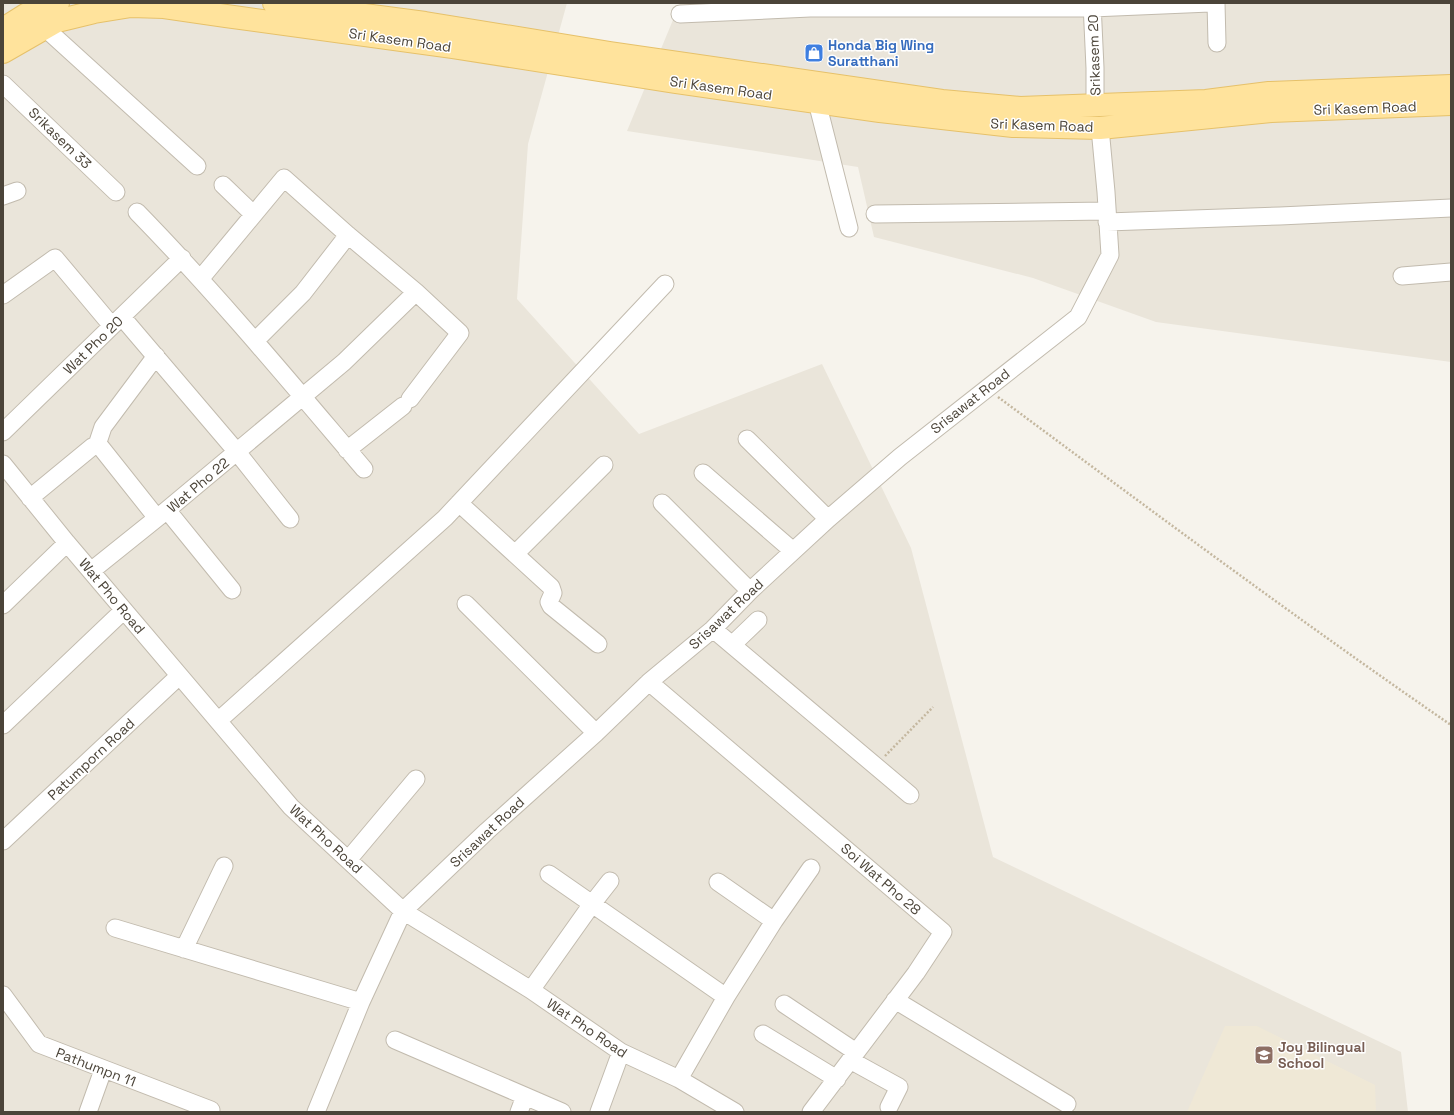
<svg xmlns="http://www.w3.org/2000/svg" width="1454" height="1115" viewBox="0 0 1454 1115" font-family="'Space Grotesk',sans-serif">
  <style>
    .residential { fill: #eae5da }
    .education { fill: #efe8d6 }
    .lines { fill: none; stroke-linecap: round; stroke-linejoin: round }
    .minor-casing { stroke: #c2bbae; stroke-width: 19 }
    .major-casing { stroke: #e6c16a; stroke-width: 24 }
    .path { stroke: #c4b79f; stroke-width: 2.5; stroke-dasharray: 2 2; stroke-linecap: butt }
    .minor { stroke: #fff; stroke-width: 17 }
    .major { stroke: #ffe39c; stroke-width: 22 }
    .labels { text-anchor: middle; stroke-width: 3; stroke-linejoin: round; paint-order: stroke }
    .street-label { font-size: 14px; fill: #4b4439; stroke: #fff }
    .shop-label { font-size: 14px; font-weight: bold; fill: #366cbe; stroke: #fff; text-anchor: start }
    .education-label { font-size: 14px; font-weight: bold; fill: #785e54; stroke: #fff; text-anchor: start }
  </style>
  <rect width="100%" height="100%" fill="#f6f3ec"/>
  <!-- residential -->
  <path class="residential" d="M 3,3 L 567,3 L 528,144 L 517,299 L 639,434 L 822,364 L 911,548 L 993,857 L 1401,1052 L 1408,1112 L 3,1112 Z
    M 680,3 L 1451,3 L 1451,362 L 1156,322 L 1033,278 L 874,237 L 858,167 L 627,131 Z"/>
  <!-- education -->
  <path class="education" d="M 1225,1026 L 1257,1026 L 1375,1085 L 1376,1112 L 1187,1112 Z"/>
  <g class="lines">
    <defs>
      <path id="minor" d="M 1092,3 L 1095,68 L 1095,106
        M 1216,3 L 1217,43
        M 680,14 L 810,8 L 1092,8 L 1210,3
        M 45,28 L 197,166
        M 3,84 L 116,192
        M 817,102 L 849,228
        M 223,185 L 253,214
        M 3,196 L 17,191
        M 137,212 C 217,294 290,382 364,469
        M 875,214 L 1107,211
        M 1107,222 L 1280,216 L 1451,208
        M 1402,276 L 1451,272
        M 3,295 L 55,258 L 112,326
        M 122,317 L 237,452 L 290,519
        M 255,341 L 303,293 L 348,235
        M 410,399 L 460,333 L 416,292
        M 3,432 L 182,258
        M 747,439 L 828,519
        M 97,445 L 103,427 L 156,356
        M 347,450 L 403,406
        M 3,464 L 67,543 L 291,807 L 403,911 L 531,990 L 621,1052 L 679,1079 L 735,1112
        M 703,473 L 793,551
        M 30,498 L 92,447 L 99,445 L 157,518
        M 459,503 L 551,587 L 553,593 L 549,602 L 551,606 L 598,644
        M 662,503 L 750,591
        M 167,510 L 232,590
        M 515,554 L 604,465
        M 91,571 L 167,510 L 344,362 L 416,292 L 348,235 L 284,178 L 201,278
        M 466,604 L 596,733
        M 3,605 L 67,543
        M 713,629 L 910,795
        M 732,645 L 758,620
        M 649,682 L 943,932 L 916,973 L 811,1112
        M 218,721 L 445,518 L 665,284
        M 3,725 L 124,610
        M 3,841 L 179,676
        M 348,860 L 416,779
        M 549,874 L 726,997
        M 718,882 L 774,921
        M 115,928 L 361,1002
        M 184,949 L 224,866
        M 531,990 L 592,904 L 610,881
        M 3,995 L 39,1044 L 211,1110
        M 895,1000 L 1067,1104
        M 784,1004 L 856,1052
        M 763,1034 L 837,1079
        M 395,1040 L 562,1112
        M 850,1060 L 899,1087 L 889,1107
        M 679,1079 L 726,997 L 774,921 L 811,868
        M 88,1112 L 103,1070
        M 316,1112 L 361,1002 L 403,911 L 487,831 L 596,733 L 649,682 L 713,629 L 750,591 L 828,519 L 900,457 L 1078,317 L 1110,255 L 1106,192 L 1100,128
        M 519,1112 L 525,1096
        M 599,1112 L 621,1052"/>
      <path id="major" d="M 274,3 L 425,23 L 610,53 L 942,101 L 1020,108 L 1206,101 L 1269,93 L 1451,86
        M 3,29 L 27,14 L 58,3
        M 3,52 L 57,21 L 94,12 L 131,6 L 164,7 L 226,16 L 453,47 L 675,82 L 880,111 L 1013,126 L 1100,128 L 1271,111 L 1451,104"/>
    </defs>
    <!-- minor casing -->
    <use href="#minor" class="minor-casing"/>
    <!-- major casing -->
    <use href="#major" class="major-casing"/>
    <!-- path -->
    <path class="path" d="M 998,397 C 1148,508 1297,619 1451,725
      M 885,756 L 933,707"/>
    <!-- minor -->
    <use href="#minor" class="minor"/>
    <!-- major -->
    <use href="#major" class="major"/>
  </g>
  <!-- icons -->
  <defs>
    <symbol id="shop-square" viewBox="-11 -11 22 22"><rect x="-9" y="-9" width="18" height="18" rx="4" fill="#3f7fe0" stroke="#fff"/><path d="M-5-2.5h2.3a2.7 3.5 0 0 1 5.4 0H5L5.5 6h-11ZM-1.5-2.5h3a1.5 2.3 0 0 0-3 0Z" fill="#fff"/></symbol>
    <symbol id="school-square" viewBox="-11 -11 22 22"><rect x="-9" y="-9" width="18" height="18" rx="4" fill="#8d6e63" stroke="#fff"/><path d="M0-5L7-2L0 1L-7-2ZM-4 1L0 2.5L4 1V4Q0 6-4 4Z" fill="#fff"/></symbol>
  </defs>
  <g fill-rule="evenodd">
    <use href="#shop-square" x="803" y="42" width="22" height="22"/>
    <use href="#school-square" x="1253" y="1044" width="22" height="22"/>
  </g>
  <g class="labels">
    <!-- street labels -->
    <g class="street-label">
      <text transform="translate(400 40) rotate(8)" y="5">Sri Kasem Road</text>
      <text transform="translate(1094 55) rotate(-92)" y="5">Srikasem 20</text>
      <text transform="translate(721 88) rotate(8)" y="5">Sri Kasem Road</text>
      <text transform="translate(1365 108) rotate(-2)" y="5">Sri Kasem Road</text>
      <text transform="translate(1042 125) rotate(2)" y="5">Sri Kasem Road</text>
      <text transform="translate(60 138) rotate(44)" y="5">Srikasem 33</text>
      <text transform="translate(93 345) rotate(-44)" y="5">Wat Pho 20</text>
      <text transform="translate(970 401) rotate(-38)" y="5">Srisawat Road</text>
      <text transform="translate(198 485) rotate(-40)" y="5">Wat Pho 22</text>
      <text transform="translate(112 596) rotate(50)" y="5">Wat Pho Road</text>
      <text transform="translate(726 614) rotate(-43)" y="5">Srisawat Road</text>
      <text transform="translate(91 759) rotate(-43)" y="5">Patumporn Road</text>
      <text transform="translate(487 832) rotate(-43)" y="5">Srisawat Road</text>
      <text transform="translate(326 839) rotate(43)" y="5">Wat Pho Road</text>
      <text transform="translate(881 879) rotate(41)" y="5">Soi Wat Pho 28</text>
      <text transform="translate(587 1028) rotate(34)" y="5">Wat Pho Road</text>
      <text transform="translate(96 1067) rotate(21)" y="5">Pathumpn 11</text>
    </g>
    <!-- shop labels -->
    <g class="shop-label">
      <text x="828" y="50">Honda Big Wing<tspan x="828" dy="16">Suratthani</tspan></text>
    </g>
    <!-- education labels -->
    <g class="education-label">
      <text x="1278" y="1052">Joy Bilingual<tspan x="1278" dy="16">School</tspan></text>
    </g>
  </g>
  <!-- border -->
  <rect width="1454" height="1115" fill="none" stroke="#4b4439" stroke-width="8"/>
</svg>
